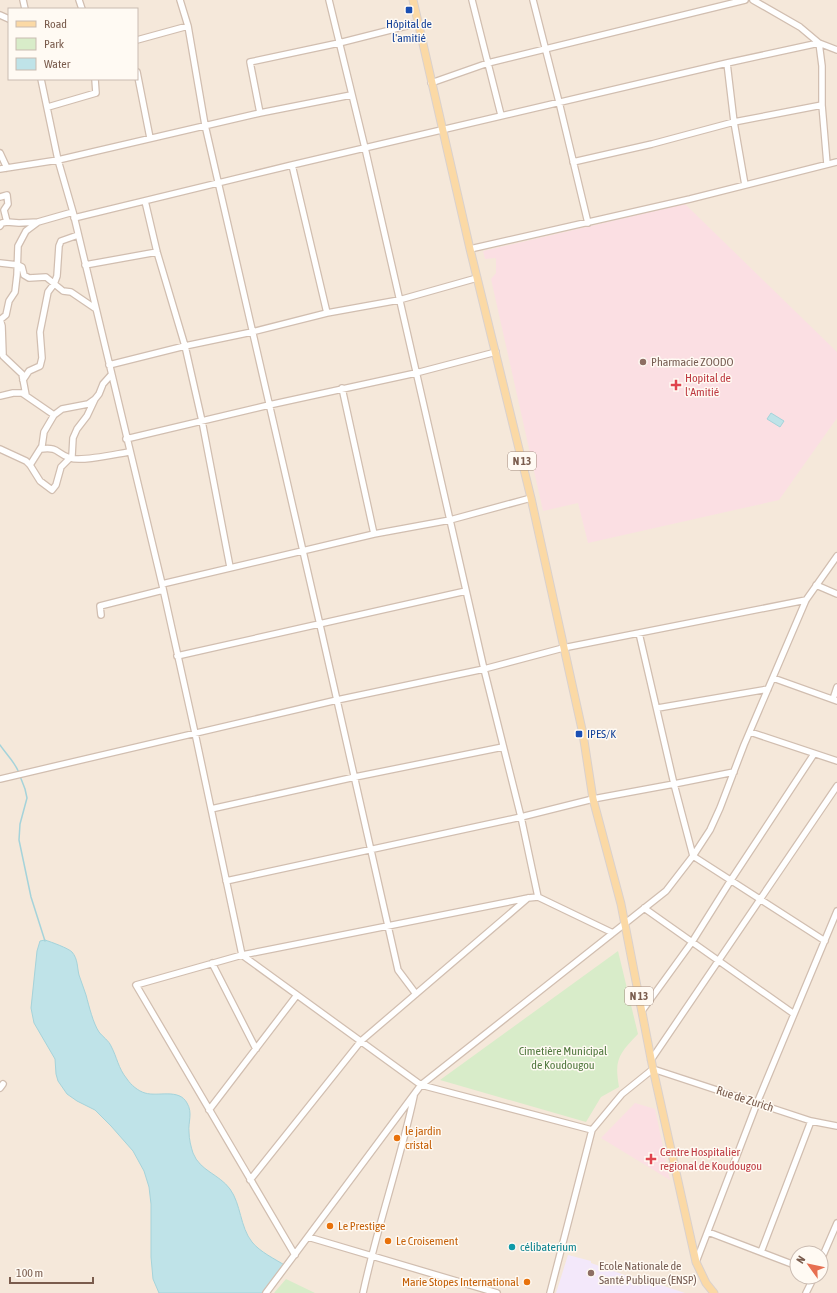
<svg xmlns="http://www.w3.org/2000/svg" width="837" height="1293" viewBox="0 0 837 1293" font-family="'Asap Condensed',sans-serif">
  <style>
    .residential { fill: #f5e8da; fill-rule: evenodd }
    .education { fill: #f3e8fa }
    .medical { fill: #fbdfe3 }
    .green { fill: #d8ecc9 }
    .water { fill: #bfe3e8; stroke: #a5d3da }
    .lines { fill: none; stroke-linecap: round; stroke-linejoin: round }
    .stream { stroke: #a5d3da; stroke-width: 1.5 }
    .minor-casing { stroke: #d1beb0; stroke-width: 8 }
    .major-casing { stroke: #dad1cd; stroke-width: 9 }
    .minor { stroke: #fff; stroke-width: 5.5 }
    .major { stroke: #fbd9a5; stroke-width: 7 }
    .transit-dot { fill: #1a4fb4; stroke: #fffaf3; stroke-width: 1.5 }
    .education-dot { fill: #8d6e63; stroke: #fffaf3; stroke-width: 1.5 }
    .health-dot { fill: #e0444e; stroke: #fffaf3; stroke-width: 1.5 }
    .food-dot { fill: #e8710a; stroke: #fffaf3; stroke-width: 1.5 }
    .culture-dot { fill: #0f9aa8; stroke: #fffaf3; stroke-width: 1.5 }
    .labels { text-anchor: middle; stroke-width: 3; stroke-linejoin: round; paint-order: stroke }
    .shield { fill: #fffaf3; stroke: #a28b7f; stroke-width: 1 }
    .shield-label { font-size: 11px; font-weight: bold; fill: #7a5c4d }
    .transit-label { font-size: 12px; fill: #164399; stroke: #fffaf3 }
    .education-label { font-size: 12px; fill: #785e54; stroke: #fffaf3; text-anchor: start }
    .health-label { font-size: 12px; fill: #be3a42; stroke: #fffaf3; text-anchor: start }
    .park-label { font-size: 12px; fill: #537a41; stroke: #fffaf3 }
    .street-label { font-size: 12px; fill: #7a5c4d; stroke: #fffaf3 }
    .food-label { font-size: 12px; fill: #c56008; stroke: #fffaf3; text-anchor: start }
    .culture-label { font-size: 12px; fill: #0d838f; stroke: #fffaf3; text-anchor: start }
  </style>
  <rect width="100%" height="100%" fill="#fdf6ec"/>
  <!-- residential -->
  <path class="residential" d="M 0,0 L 837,0 L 837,1293 L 0,1293 ZM 9,9 L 137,9 L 137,79 L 9,79 ZM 797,1253 L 821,1253 L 821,1277 L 797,1277 Z"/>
  <!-- education -->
  <path class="education" d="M 568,1255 L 591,1261 L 591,1263 L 633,1278 L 634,1276 L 685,1293 L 556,1293 Z"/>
  <!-- medical -->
  <path class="medical" d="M 685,204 L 837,352 L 837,418 L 779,500 L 588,543 L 578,503 L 543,511 L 491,279 L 496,273 L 496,258 L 485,259 L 483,251 Z
    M 635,1103 L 655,1109 L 670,1180 L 601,1138 Z"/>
  <!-- green -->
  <path class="green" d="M 618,951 L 638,1034 C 619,1054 614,1059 619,1087 L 601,1097 L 586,1122 L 440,1080 Z
    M 286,1279 L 315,1293 L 274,1293 Z"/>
  <!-- water -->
  <path class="water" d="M 771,413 L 784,421 L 780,427 L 767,419 Z
    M 45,940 C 51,942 68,948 72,952 C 78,959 77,967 79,975 C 81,982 84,988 86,995 C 89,1006 93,1023 99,1032 C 103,1037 109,1041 111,1046 C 117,1057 118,1068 127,1079 C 131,1085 138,1091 145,1093 C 158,1097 179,1088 187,1103 C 193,1113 188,1122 189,1132 C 189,1139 191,1147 193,1153 C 200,1171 219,1174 230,1189 C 241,1204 240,1227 252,1242 C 260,1252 275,1259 286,1266 L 266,1293 L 159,1293 L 153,1279 L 151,1257 L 151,1204 L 149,1187 L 144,1171 L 133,1151 L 111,1126 L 95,1110 L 77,1101 L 67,1094 L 58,1081 L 56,1074 L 55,1059 L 34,1023 L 31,1008 L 37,951 L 40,941 Z"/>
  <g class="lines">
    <!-- stream -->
    <path class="stream" d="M 0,745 C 6,754 15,762 19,773
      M 20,776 L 25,789 L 27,798 L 20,824 L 19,840 L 31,897 L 45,941"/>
    <defs>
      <path id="minor" d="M 23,0 L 25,9
        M 79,0 L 82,9
        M 180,0 L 188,26 L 205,125 L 320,625 L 398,970 L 416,994
        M 329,0 L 365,148 L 484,669 L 521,817 L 538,897
        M 472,0 L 501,115
        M 533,0 L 559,102 L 588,223
        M 753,0 L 800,27 L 819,43 L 822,66 L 822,105 L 827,164
        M 0,15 L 9,19
        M 137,40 L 188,26
        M 727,63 L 734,122 L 745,185
        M 137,72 L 150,138
        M 41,79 L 58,160 L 73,212 L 162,584 L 195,733 L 242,955 L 421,1085 L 592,1130
        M 431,83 L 488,63 L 745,0
        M 48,107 L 96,93 L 95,79
        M 260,113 L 250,62 L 339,43 L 418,23
        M 0,153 L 7,168
        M 573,162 L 652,144 L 734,122 L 822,105
        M 292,165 L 327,313
        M 0,169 L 58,160 L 260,113 L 351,95
        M 0,197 L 7,195 L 8,204 L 4,210 L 7,222
        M 145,201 L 157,252 L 185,346 L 202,421 L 230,567
        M 74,218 L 292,165 L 727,63 L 819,43 L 837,50
        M 0,226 L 2,223 L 7,222 L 19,223 L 38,222
        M 470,249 L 690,199 L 837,162
        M 0,263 L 18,265 L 22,267 L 24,275 L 29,278 L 46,277 L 63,291 L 71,292 L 96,309
        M 85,265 L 157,252
        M 0,319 L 2,326 L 3,354
        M 0,320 L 6,315 L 9,301 L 15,292 L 17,275 L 18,246 L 26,231 L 38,222 L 73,212
        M 0,349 L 3,356 L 22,374 L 26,395
        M 109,365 L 185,346 L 252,332 L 327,313 L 399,300 L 477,278
        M 23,380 L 29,371 L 40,366 L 42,358 L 40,332 L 48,292 L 54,284 L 57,276 L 59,246 L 61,241 L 78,235
        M 342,388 L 374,534
        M 0,396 L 13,393 L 22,393 L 54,415
        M 126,439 L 269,405 L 416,373 L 496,352
        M 0,449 L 26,461 L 30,465 L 40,481 L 52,490 L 56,485 L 61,467 L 72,456 L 73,438 L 77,429 L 87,416 L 95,399
        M 41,449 C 60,447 55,453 70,458 C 81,462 116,454 129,452
        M 30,465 L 42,446 L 44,432 L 54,415 L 62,409 L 88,404 L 95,399 L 99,394 L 103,384 L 111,375
        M 162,584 L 374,534 L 450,520 L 531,498
        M 816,585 L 837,594
        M 101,615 L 100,606 L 163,590
        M 639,633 L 674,784 L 693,856 L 825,941
        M 177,656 L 466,591
        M 773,678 L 837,701
        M 833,699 L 837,687
        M 658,708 L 768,689
        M 750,732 L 837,761
        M 0,779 L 337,700 L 484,669 L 563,648 L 806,600
        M 211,809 L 355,777 L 503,747
        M 226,881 L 521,817 L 593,799 L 674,784 L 734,772
        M 644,908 L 794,1014
        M 212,963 L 256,1049
        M 642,1011 L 692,942 L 731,880 L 814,754
        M 651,1060 L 837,786
        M 0,1088 L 3,1084
        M 209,1110 L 297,995
        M 250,1180 L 361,1041 L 528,898
        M 708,1232 L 797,1266
        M 308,1237 L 497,1293
        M 761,1252 L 811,1121
        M 295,1255 L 136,985 L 242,955 L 528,898 L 538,897 L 613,933
        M 821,1260 L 837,1223
        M 696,1262 L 757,1103 L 837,911
        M 266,1293 L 421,1085 L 666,891 L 693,856 L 710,830 L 720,808 L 744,745 L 806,600 L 837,556
        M 363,1293 C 377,1227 400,1162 414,1096
        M 550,1293 L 592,1130 L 622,1094 L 653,1069 L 811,1121 L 837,1126
        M 806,1293 L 814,1277"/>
      <path id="major" d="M 413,0 L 470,249 L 531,498 L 583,734 L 593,799 L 621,904 L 653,1069 L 696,1262 L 706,1283 L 714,1293"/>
    </defs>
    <!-- minor casing -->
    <use href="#minor" class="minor-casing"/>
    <!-- major casing -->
    <use href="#major" class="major-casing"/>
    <!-- minor -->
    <use href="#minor" class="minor"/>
    <!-- major -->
    <use href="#major" class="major"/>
  </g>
  <!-- markers -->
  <g class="transit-dot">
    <rect x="405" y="6" width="8" height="8" rx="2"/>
    <rect x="575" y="730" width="8" height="8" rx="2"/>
  </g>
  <g class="education-dot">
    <circle cx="643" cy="362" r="4"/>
    <circle cx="591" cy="1273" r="4"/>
  </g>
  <g class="health-dot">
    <path d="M674 379h4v4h4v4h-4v4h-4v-4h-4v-4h4z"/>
    <path d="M649 1153h4v4h4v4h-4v4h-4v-4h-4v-4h4z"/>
  </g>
  <g class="food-dot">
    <circle cx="397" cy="1138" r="4"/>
    <circle cx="330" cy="1226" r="4"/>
    <circle cx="388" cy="1241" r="4"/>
    <circle cx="527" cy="1282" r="4"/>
  </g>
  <circle class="culture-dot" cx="512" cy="1247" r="4"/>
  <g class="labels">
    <!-- shield labels -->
    <g class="shield">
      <rect x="508" y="452" width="28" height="18" rx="3"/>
      <rect x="625" y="987" width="28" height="18" rx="3"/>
    </g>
    <g class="shield-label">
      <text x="522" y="465">N 13</text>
      <text x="639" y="1000">N 13</text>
    </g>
    <!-- transit labels -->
    <g class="transit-label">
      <text x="409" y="28">Hôpital de<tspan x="409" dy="14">l'amitié</tspan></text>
      <text x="587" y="738" text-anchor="start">IPES/K</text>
    </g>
    <!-- education labels -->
    <g class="education-label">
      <text x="651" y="366">Pharmacie ZOODO</text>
      <text x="599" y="1270">Ecole Nationale de<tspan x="599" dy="14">Santé Publique (ENSP)</tspan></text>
    </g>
    <!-- health labels -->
    <g class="health-label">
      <text x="685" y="382">Hopital de<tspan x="685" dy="14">l'Amitié</tspan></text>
      <text x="660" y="1156">Centre Hospitalier<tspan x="660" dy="14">regional de Koudougou</tspan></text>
    </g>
    <!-- park labels -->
    <g class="park-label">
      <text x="563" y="1055">Cimetière Municipal<tspan x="563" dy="14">de Koudougou</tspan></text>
    </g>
    <!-- street labels -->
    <g class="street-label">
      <text transform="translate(745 1099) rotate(18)" y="4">Rue de Zurich</text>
    </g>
    <!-- food labels -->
    <g class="food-label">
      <text x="405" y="1135">le jardin<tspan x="405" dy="14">cristal</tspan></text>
      <text x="338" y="1230">Le Prestige</text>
      <text x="396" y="1245">Le Croisement</text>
      <text x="519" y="1286" text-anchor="end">Marie Stopes International</text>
    </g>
    <!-- culture labels -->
    <g class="culture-label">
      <text x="520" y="1251">célibaterium</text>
    </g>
  </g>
  <!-- legend -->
  <rect x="8" y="8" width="130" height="72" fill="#fffaf3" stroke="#cabbb1"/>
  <rect x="16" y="21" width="20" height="6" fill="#fbd9a5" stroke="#cabbb1"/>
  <text x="44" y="28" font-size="12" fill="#7a5c4d">Road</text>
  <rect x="16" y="38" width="20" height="12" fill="#d8ecc9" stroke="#cabbb1"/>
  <text x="44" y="48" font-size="12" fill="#7a5c4d">Park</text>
  <rect x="16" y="58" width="20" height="12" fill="#bfe3e8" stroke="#cabbb1"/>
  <text x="44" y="68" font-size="12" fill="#7a5c4d">Water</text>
  <!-- north arrow -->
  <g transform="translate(809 1265) rotate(303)"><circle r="19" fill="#fffaf3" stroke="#cabbb1"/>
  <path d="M0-3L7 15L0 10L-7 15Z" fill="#e76f51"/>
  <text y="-6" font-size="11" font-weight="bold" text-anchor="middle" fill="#7a5c4d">N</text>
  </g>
  <!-- scale -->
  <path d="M10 1277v6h83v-6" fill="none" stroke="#7a5c4d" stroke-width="2"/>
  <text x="16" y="1277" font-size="12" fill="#7a5c4d" stroke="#fffaf3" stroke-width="3" paint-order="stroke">100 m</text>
</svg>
